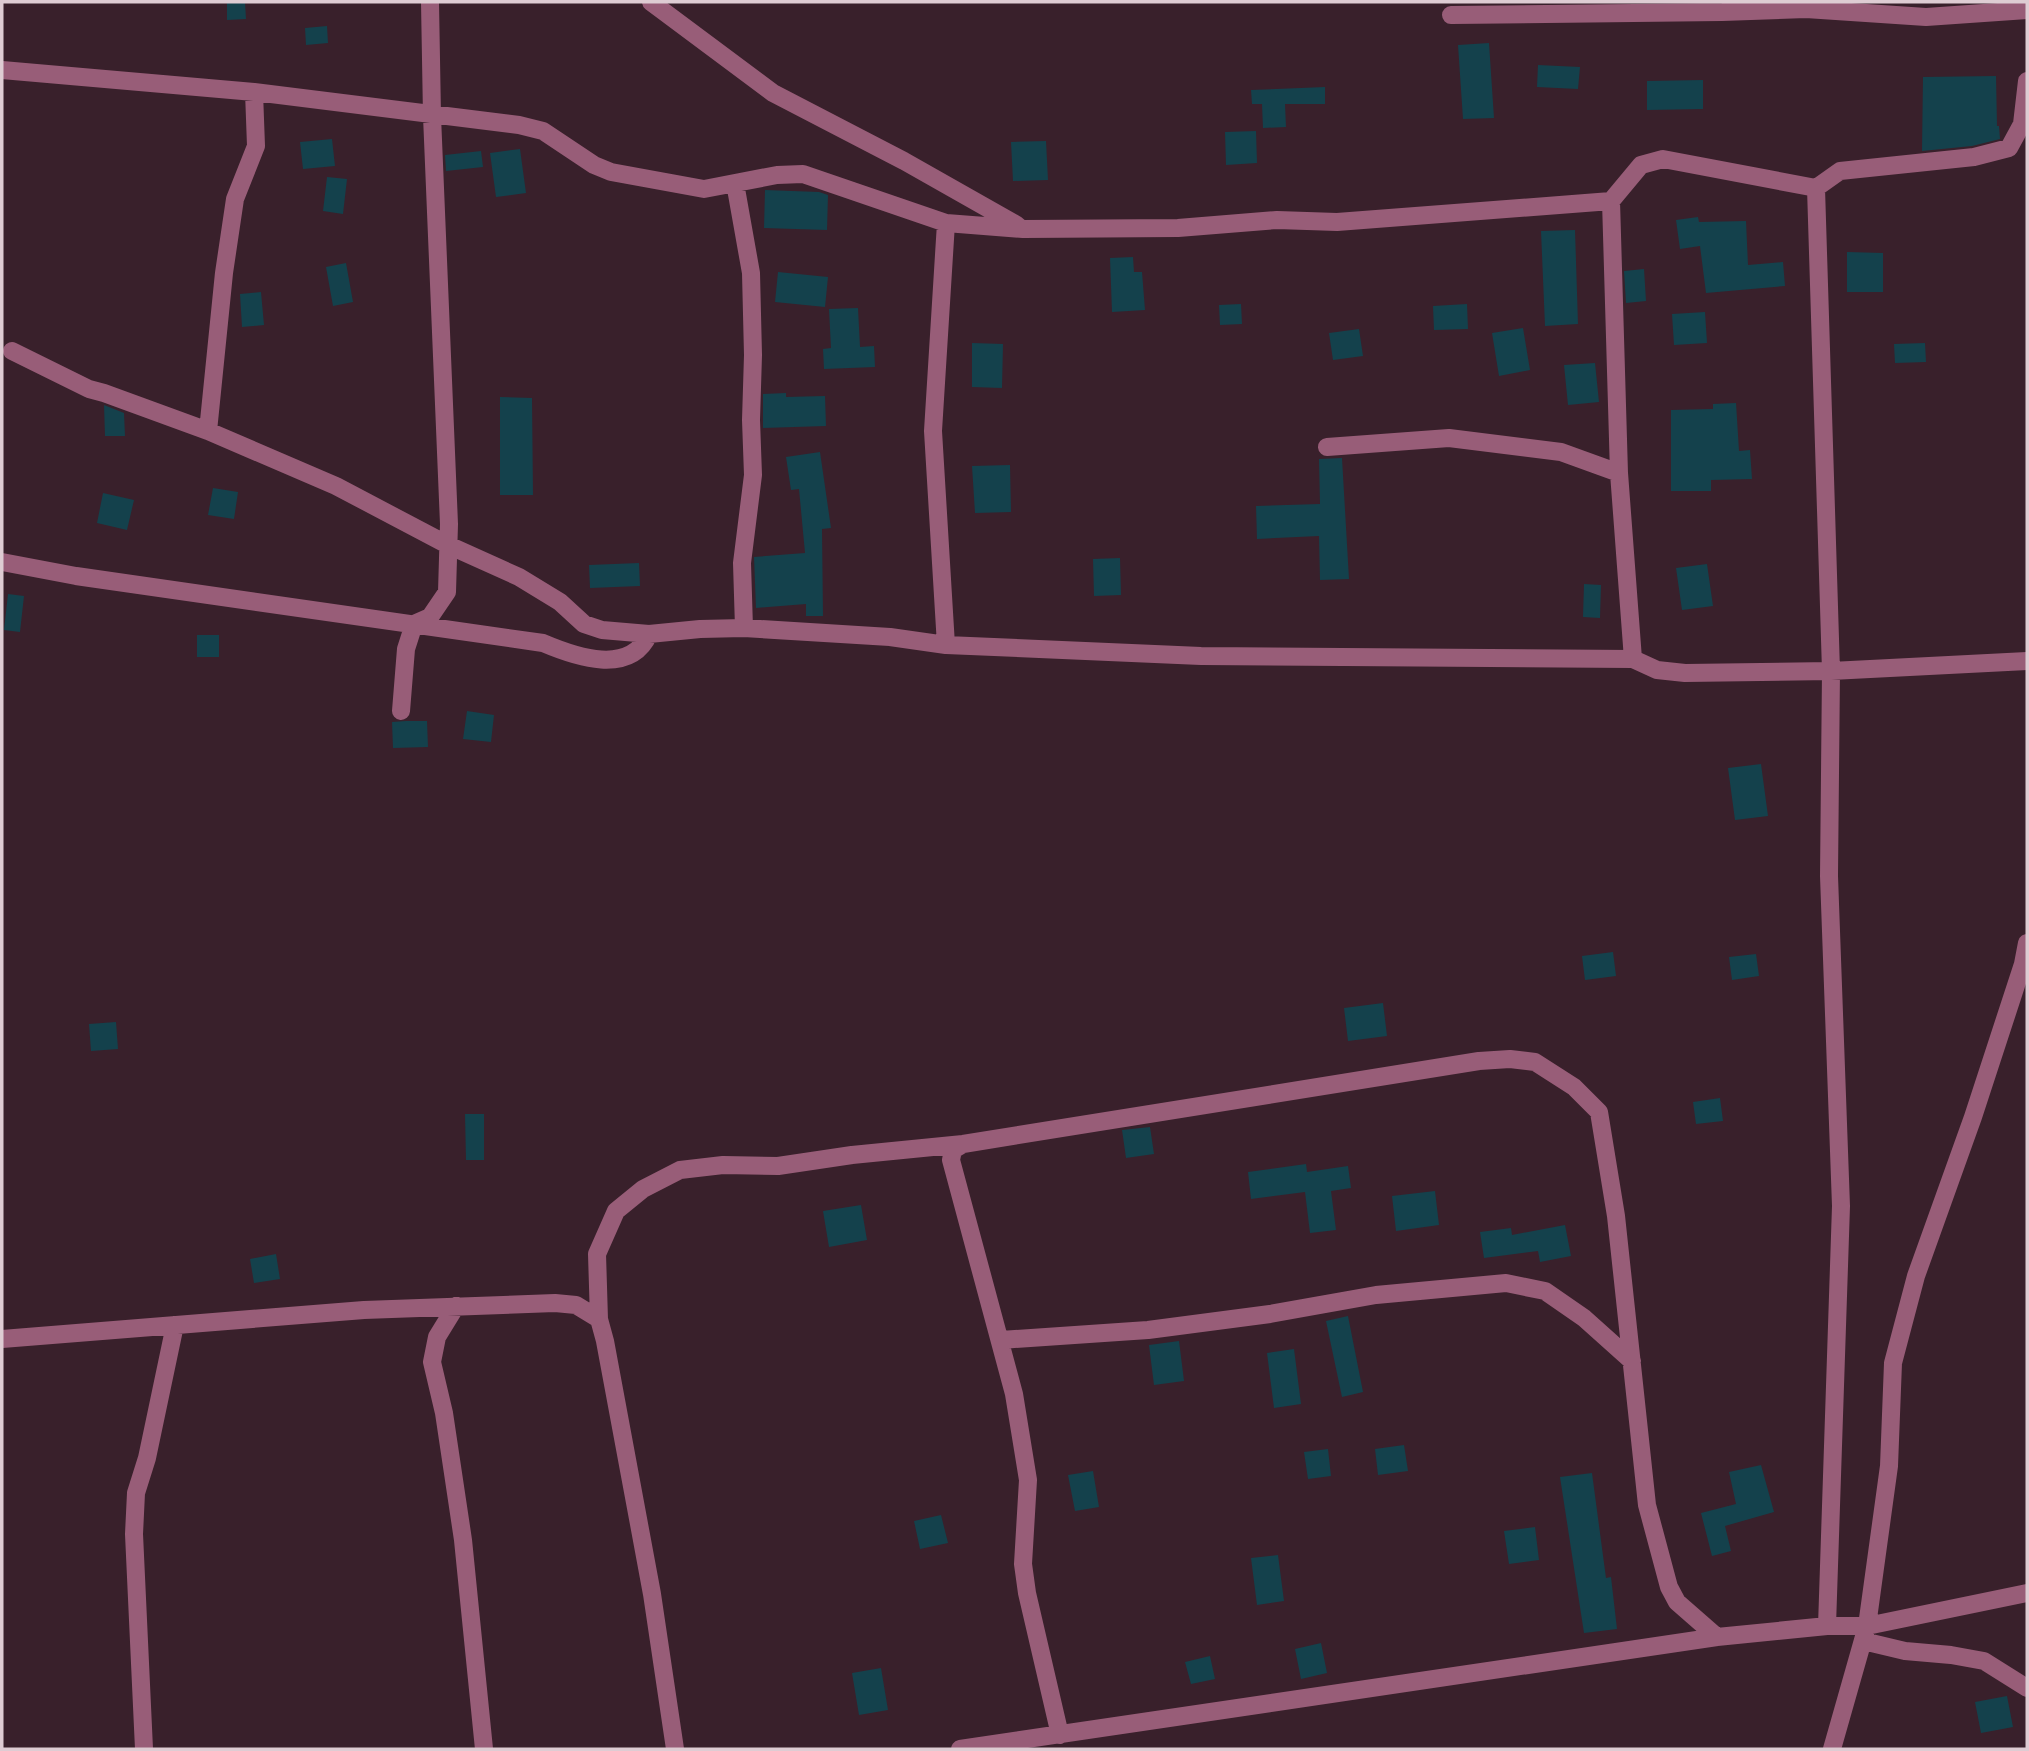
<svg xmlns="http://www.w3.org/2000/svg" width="2029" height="1751" viewBox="0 0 2029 1751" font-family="'Public Sans',sans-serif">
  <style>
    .building { fill: #14414c }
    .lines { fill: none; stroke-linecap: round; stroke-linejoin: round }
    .minor { stroke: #985d78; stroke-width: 18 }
  </style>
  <rect width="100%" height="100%" fill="#39202b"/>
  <!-- building -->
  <path class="building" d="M 227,2 L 245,2 L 246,19 L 227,20 Z
    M 327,26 L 328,43 L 306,45 L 305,28 Z
    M 1489,43 L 1494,118 L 1463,119 L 1458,45 Z
    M 1538,65 L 1580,67 L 1578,89 L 1537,87 Z
    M 1996,76 L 1997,126 L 1999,126 L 2000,139 L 1972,146 L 1922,151 L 1923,77 Z
    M 1703,80 L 1703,109 L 1647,110 L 1647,81 Z
    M 1325,87 L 1325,104 L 1285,104 L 1286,127 L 1263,128 L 1262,104 L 1252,104 L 1251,90 Z
    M 1256,131 L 1257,163 L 1226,165 L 1225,132 Z
    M 332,139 L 335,166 L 303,169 L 300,142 Z
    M 1046,141 L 1048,180 L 1013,181 L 1011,142 Z
    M 520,149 L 526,193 L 496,197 L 490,153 Z
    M 481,151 L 483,167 L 446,171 L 445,155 Z
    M 327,177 L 347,179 L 343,214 L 323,211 Z
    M 765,190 L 819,192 L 828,195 L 827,230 L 764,228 Z
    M 1698,217 L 1699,222 L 1746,221 L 1748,265 L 1783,262 L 1785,286 L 1706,293 L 1700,246 L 1680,249 L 1676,220 Z
    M 1575,230 L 1578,324 L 1545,326 L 1541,231 Z
    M 1847,252 L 1883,253 L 1883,292 L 1847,292 Z
    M 1133,257 L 1134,272 L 1142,272 L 1145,310 L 1112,312 L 1110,258 Z
    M 346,263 L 353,302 L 333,306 L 326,267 Z
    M 1644,269 L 1646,301 L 1626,303 L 1624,271 Z
    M 778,272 L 828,277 L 825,307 L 775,302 Z
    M 261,292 L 264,325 L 242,327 L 240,294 Z
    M 1241,304 L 1242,324 L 1220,325 L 1219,305 Z
    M 1467,304 L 1468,329 L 1434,330 L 1433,306 Z
    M 858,308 L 860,347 L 874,346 L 875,367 L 824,369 L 823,349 L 831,348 L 829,309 Z
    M 1705,312 L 1707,343 L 1674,345 L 1672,314 Z
    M 1523,328 L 1530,370 L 1499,376 L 1492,333 Z
    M 1359,329 L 1363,356 L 1333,360 L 1329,333 Z
    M 972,343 L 1003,344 L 1002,388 L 972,387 Z
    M 1925,343 L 1926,362 L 1895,363 L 1894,344 Z
    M 1595,363 L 1599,402 L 1568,405 L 1564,365 Z
    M 786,393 L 786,397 L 825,396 L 826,426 L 763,428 L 763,394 Z
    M 500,397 L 532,398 L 533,495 L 500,495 Z
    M 1736,403 L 1739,451 L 1750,450 L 1752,479 L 1711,480 L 1711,491 L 1671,491 L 1671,410 L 1713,409 L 1713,404 Z
    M 104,405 L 124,413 L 125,436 L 105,436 Z
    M 820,452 L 831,528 L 822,529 L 823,616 L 806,616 L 806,604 L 756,608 L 754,557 L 805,553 L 799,489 L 791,490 L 786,457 Z
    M 1342,458 L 1349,579 L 1320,580 L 1319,536 L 1257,539 L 1256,506 L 1320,504 L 1319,459 Z
    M 1010,465 L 1011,512 L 975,513 L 972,466 Z
    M 213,488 L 238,492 L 234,519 L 208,515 Z
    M 103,493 L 134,500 L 127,530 L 97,523 Z
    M 1120,558 L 1121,595 L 1094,596 L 1093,559 Z
    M 639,563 L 640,586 L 590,588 L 589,565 Z
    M 1707,564 L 1713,606 L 1682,610 L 1676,568 Z
    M 1584,584 L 1601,585 L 1600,618 L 1583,617 Z
    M 8,594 L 24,596 L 20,632 L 4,630 Z
    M 197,635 L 219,635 L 219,657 L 197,657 Z
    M 467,711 L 494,715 L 491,742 L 463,739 Z
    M 406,721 L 427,721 L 428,747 L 393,748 L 392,722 Z
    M 1761,764 L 1768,816 L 1735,820 L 1728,768 Z
    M 1613,952 L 1616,976 L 1585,980 L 1582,956 Z
    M 1756,954 L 1759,976 L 1732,980 L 1729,957 Z
    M 1383,1003 L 1387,1036 L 1348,1041 L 1344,1008 Z
    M 116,1022 L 118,1049 L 91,1051 L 89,1024 Z
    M 1720,1098 L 1723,1121 L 1696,1124 L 1693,1102 Z
    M 465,1114 L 484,1114 L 484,1160 L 466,1160 Z
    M 1150,1127 L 1154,1154 L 1126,1158 L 1122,1130 Z
    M 1306,1164 L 1307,1172 L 1348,1166 L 1351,1188 L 1331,1191 L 1336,1230 L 1310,1233 L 1305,1192 L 1251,1199 L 1248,1172 Z
    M 1435,1191 L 1439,1225 L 1396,1231 L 1392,1196 Z
    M 861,1205 L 867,1240 L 829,1247 L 823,1211 Z
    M 1565,1225 L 1571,1256 L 1540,1262 L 1538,1251 L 1484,1258 L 1480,1232 L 1511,1228 L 1512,1235 Z
    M 276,1254 L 280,1279 L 254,1283 L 250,1259 Z
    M 1348,1316 L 1363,1392 L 1342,1397 L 1326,1321 Z
    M 1179,1341 L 1184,1381 L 1154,1385 L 1149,1345 Z
    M 1294,1349 L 1301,1404 L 1274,1408 L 1267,1353 Z
    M 1404,1445 L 1408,1471 L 1378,1475 L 1375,1449 Z
    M 1328,1449 L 1331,1476 L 1308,1479 L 1304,1452 Z
    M 1761,1465 L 1774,1512 L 1725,1526 L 1731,1551 L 1712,1556 L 1701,1513 L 1736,1504 L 1729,1472 Z
    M 1093,1471 L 1099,1507 L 1075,1511 L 1068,1475 Z
    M 1592,1473 L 1606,1578 L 1611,1577 L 1617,1629 L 1584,1633 L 1560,1477 Z
    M 941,1515 L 948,1543 L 920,1549 L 914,1521 Z
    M 1535,1527 L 1539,1560 L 1509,1564 L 1504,1531 Z
    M 1278,1555 L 1284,1601 L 1257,1605 L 1251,1558 Z
    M 1321,1643 L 1327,1673 L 1301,1679 L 1295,1649 Z
    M 1210,1656 L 1215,1679 L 1191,1684 L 1185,1662 Z
    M 881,1668 L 888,1710 L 859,1715 L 852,1673 Z
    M 2007,1696 L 2013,1727 L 1981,1733 L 1975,1702 Z"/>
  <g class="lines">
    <!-- minor -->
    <path class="minor" d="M 651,2 L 773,93 L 904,161 L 1017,225
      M 1451,15 L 1722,12 L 1806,9 L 1926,17 L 2027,10
      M 2,70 L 254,92 L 519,125 L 543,131 L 594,165 L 611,172 L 704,189 L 777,175 L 803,174 L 946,223 L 1023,229 L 1178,228 L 1277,220 L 1337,222 L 1611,201
      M 2027,81 L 2022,124 L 2009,148 L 1974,157 L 1840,171 L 1816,188 L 1663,159 L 1641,165 L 1611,201 L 1619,473 L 1633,659 L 1657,670 L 1685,673 L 1831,671 L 2027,661
      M 735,183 L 751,273 L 753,355 L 751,420 L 753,475 L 742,563 L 744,628
      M 1816,188 L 1831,671 L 1829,876 L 1841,1206 L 1827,1626
      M 12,351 L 89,389 L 104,393 L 208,431 L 336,486 L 448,545 L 519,577 L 560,602 L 584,624 L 602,630 L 649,634
      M 208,431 L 224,273 L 235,199 L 256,146 L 254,92
      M 1327,447 L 1449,438 L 1561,452 L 1619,473
      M 2,562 L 76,576 L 543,643 C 576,657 630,676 649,634 L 700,629 L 744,628 L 890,637 L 946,645 L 1201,656 L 1633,659
      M 946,645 L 933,431 L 946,223
      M 401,711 L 406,649 L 414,624 L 430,617 L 447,592 L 449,524 L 432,116 L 430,2
      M 963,1144 L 953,1150 L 951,1160 L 1014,1394 L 1028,1480 L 1023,1564 L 1027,1593 L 1060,1735
      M 456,1306 L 437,1337 L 432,1362 L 444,1413 L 463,1540 L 484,1749
      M 2,1339 L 364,1310 L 555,1303 L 576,1305 L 599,1319
      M 1001,1340 L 1148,1330 L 1270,1314 L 1376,1295 L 1506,1283 L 1545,1291 L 1584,1318 L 1632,1361
      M 1863,1641 L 1905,1651 L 1951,1655 L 1984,1661 L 2027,1688
      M 144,1749 L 134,1534 L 136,1493 L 147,1458 L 175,1325
      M 675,1749 L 652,1594 L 605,1341 L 599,1319 L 597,1254 L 616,1211 L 643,1189 L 680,1170 L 723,1165 L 778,1166 L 852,1155 L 963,1144 L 1479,1061 L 1510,1059 L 1535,1062 L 1574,1087 L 1599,1112 L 1616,1216 L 1647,1505 L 1669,1587 L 1677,1602 L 1717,1637
      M 960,1749 L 1717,1637 L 1827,1626 L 1867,1626 L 2027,1593
      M 1832,1749 L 1867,1626 L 1889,1466 L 1893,1363 L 1916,1276 L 1973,1117 L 2023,964 L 2027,943"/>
  </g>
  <!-- border -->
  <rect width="2029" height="1751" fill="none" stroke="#deccd3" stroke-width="7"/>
</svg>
